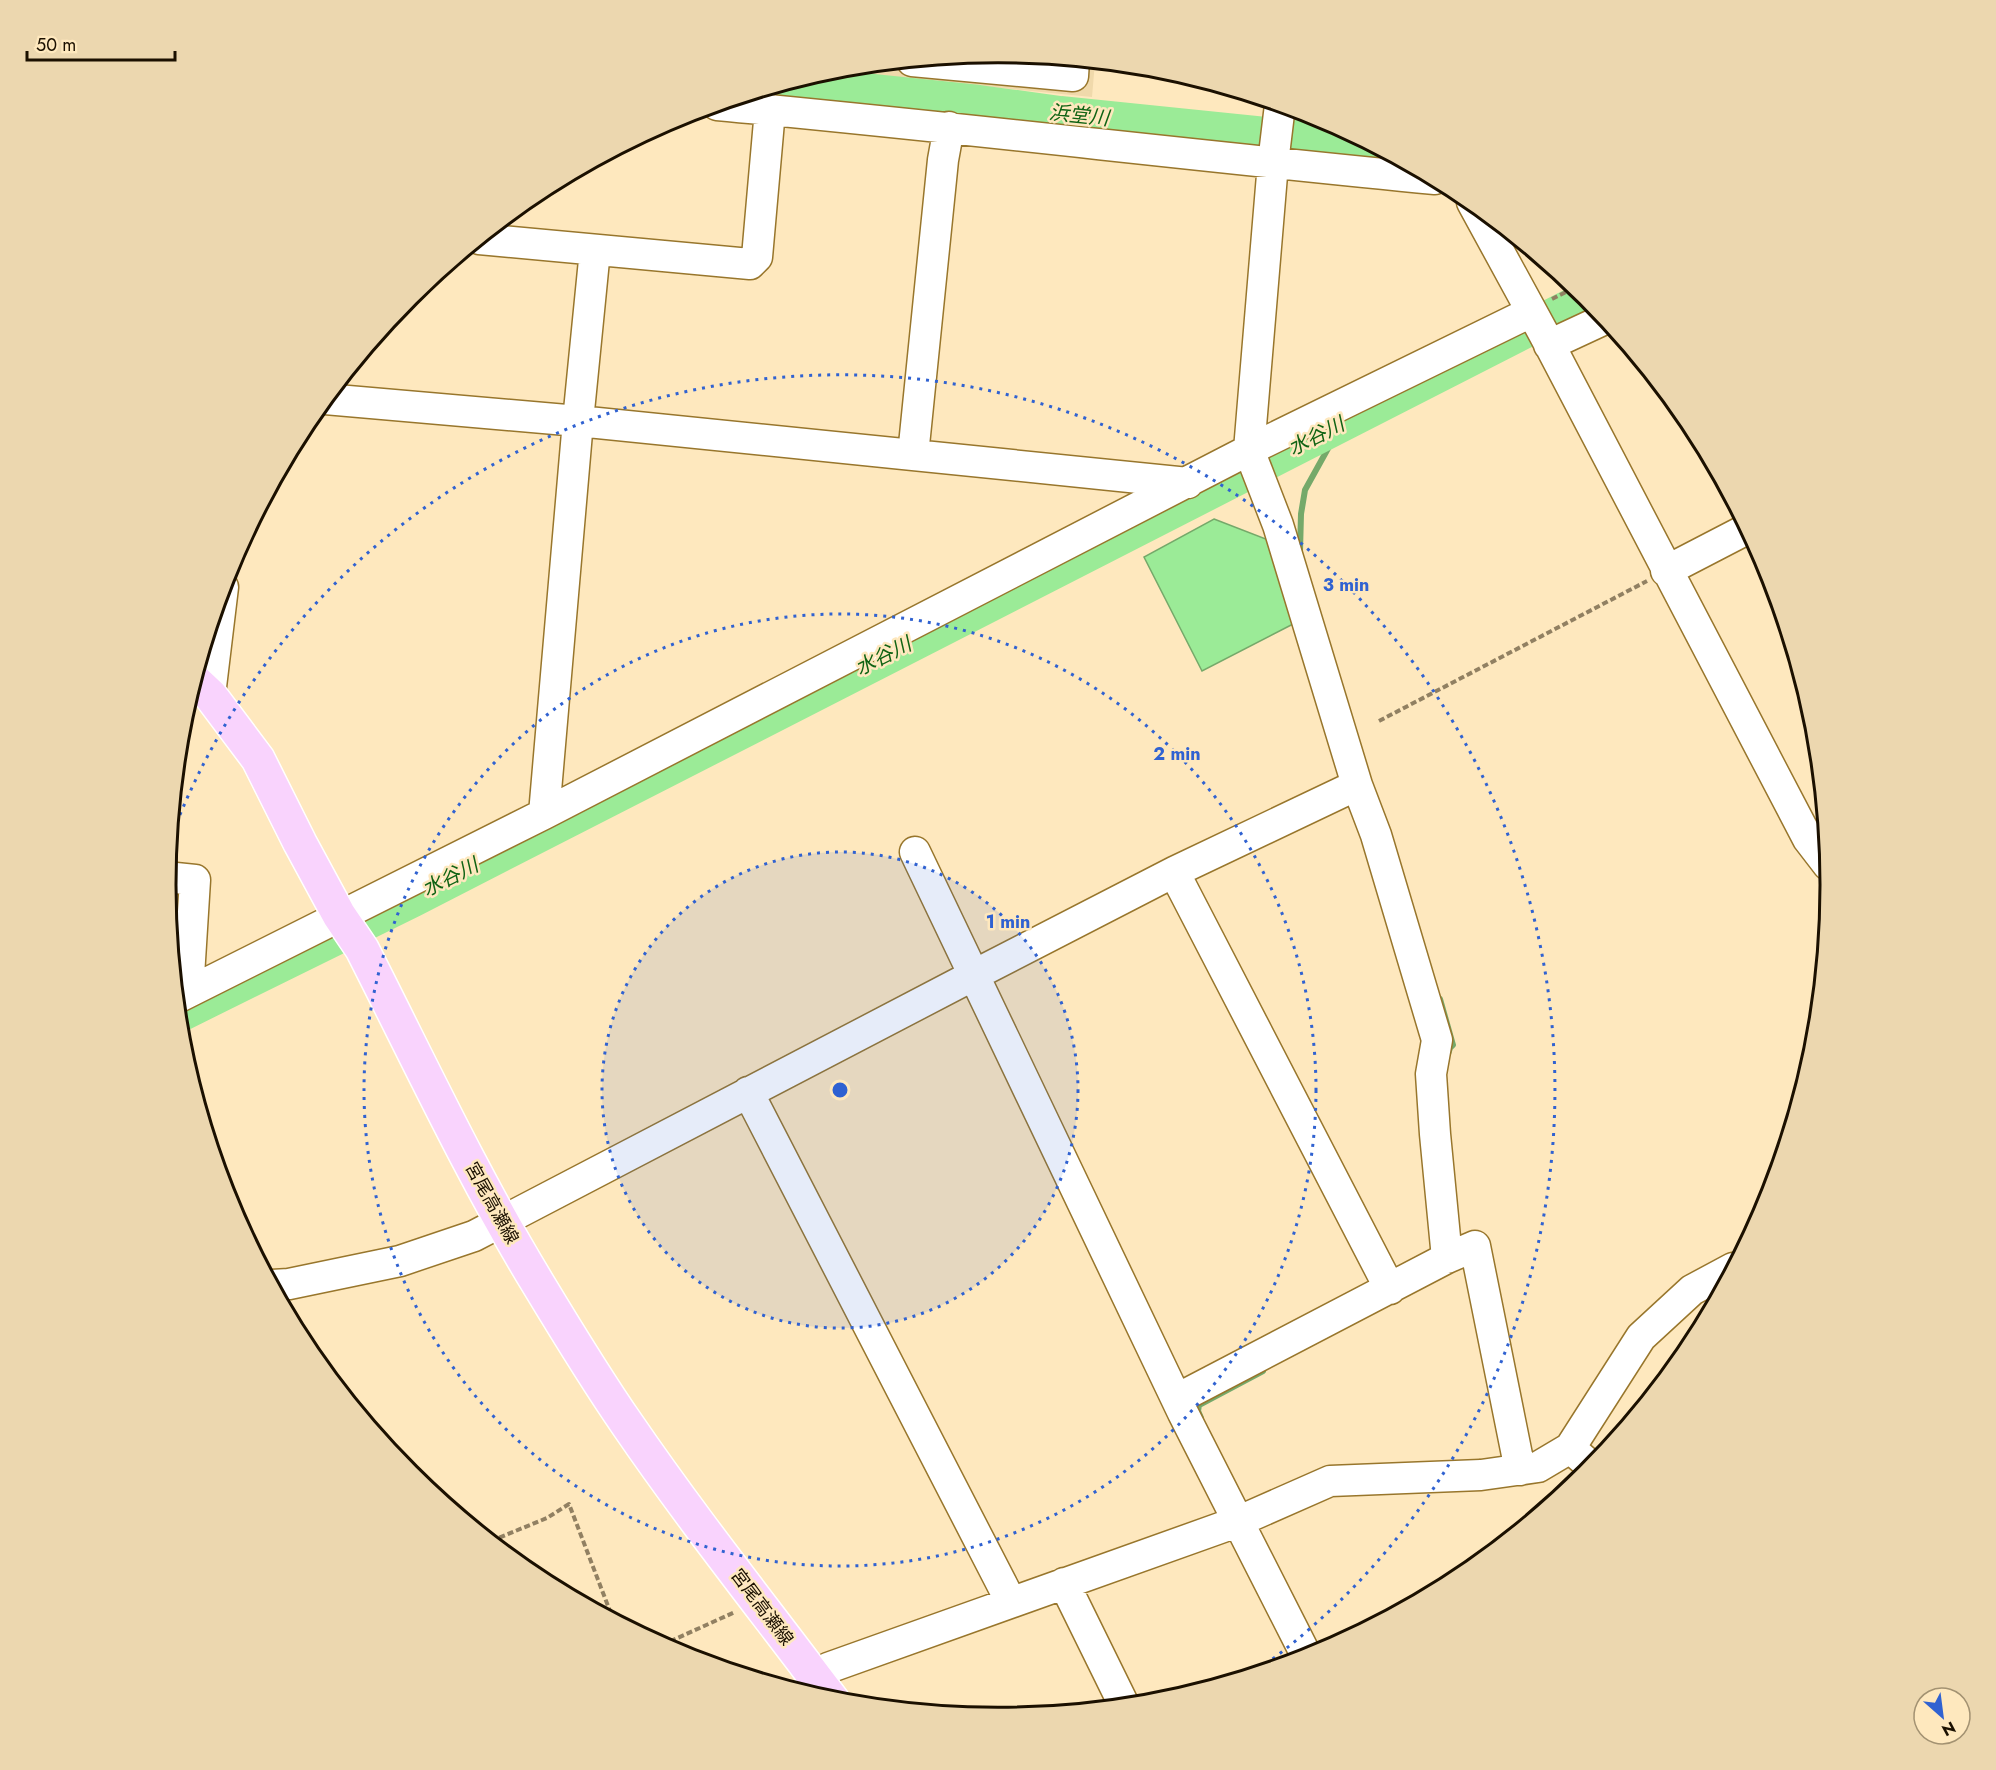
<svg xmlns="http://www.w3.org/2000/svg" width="1996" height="1770" viewBox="0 0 1996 1770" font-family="Jost,'Noto Sans JP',sans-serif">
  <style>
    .built { fill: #f0d9ab }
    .water { fill: #9beb97; stroke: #75a96a; stroke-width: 1.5 }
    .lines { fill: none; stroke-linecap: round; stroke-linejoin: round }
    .stream { stroke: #75a96a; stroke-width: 6 }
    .river { stroke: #9beb97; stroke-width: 36 }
    .minor-casing { stroke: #98762c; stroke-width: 33 }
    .major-casing { stroke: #fff; stroke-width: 36 }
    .path { stroke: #918062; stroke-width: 4; stroke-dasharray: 6 3; stroke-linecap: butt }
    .minor { stroke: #fff; stroke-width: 30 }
    .major { stroke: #f9d3fd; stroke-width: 33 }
    .ring { fill: none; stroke: #3062d1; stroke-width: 3; stroke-dasharray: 3 6 }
    .labels { text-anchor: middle; stroke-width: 5; stroke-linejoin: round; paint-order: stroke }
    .street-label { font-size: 18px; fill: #1b1000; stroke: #fee8be }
    .water-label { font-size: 20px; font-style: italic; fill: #106314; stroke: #fee8be }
    .rim { fill: none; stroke: #1b1000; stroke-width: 3 }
    .centre { fill: #3062d1; stroke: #fee8be; stroke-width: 3 }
    .ring-label { font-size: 18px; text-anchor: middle; font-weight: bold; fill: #3062d1; stroke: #fee8be; stroke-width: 5; stroke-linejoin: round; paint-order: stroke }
  </style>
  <rect width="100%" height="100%" fill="#fee8be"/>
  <!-- built -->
  <path class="built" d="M 998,53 L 1095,62 L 1092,97 L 826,71 L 836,68 Z
    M 166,888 L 189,890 L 175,986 Z"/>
  <!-- water -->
  <path class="water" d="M 1214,519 L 1271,541 L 1295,623 L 1202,671 L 1144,557 Z"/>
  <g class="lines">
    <!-- stream -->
    <path class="stream" d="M 1300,551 L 1301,514 L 1305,490 L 1341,425
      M 1440,999 L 1453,1045 L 1450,1048 L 1448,1054
      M 1201,1418 L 1198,1411 L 1199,1405 L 1263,1371"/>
    <!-- river -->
    <path class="river" d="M 786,83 L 979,103 L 1060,114 L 1373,146
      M 178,1015 L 413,899 L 1588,298"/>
    <defs>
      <path id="minor" d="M 912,61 L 1073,76 L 1074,60
        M 717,105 C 956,127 1195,156 1435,179
        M 1280,105 L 1273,163 L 1249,450 L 1278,525 L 1357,785 L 1376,835 L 1437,1040 L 1431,1074 L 1435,1134 L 1447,1258
        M 1472,202 L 1545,336 L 1808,839 L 1828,865
        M 479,239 L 750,264 L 757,257 L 770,110
        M 1549,345 L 1605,319
        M 325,399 L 578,421 L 595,250
        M 913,455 L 1188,483
        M 1666,571 L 1747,529
        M 210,695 L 223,587
        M 544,814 L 578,421 L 913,455 L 943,160 L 949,127
        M 915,852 L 1183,1413 L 1307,1657
        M 1174,872 L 1390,1289
        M 166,877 L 195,880 L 188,992
        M 177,998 L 544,814 L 1249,450 L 1531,312
        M 748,1092 L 1011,1602
        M 272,1285 L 289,1284 L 400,1261 L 474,1236 L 974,975 L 1174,872 L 1357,785
        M 1177,1399 L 1447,1258 L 1475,1246 L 1520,1470
        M 1570,1448 L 1592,1467
        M 1064,1583 L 1124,1705
        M 828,1668 L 1237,1522 L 1330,1481 L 1481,1475 L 1538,1467 L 1570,1448 L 1641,1337 L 1692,1290 L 1733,1268"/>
      <path id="major" d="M 194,680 L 210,695 L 258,759 L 300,843 L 339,915 L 362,949 C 419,1061 472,1175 537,1282 C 566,1330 595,1378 627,1424 C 692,1519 764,1609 833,1701"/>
    </defs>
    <!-- minor casing -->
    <use href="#minor" class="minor-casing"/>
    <!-- major casing -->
    <use href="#major" class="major-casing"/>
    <!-- path -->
    <path class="path" d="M 1552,299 L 1576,287
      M 1379,721 L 1647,581
      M 491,1541 L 547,1518 L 569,1504 L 613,1619
      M 662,1645 L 735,1612"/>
    <!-- minor -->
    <use href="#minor" class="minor"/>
    <!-- major -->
    <use href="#major" class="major"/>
  </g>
  <!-- distance rings -->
  <circle cx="840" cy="1090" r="238" fill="#3062d1" fill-opacity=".12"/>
  <g class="ring">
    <circle cx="840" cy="1090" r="238"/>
    <circle cx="840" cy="1090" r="476"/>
    <path d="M170 840A715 715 0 1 1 1255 1672"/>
  </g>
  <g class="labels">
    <!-- street labels -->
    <g class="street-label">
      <text transform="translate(492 1203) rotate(61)" y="6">宮尾高瀬線</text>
      <text transform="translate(762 1607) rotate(53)" y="6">宮尾高瀬線</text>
    </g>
    <!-- water labels -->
    <g class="water-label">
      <text transform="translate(1079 115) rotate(6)" y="7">浜堂川</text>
      <text transform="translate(1316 436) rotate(-27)" y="7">水谷川</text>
      <text transform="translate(883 656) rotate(-27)" y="7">水谷川</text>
      <text transform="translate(450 877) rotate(-27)" y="7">水谷川</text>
    </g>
  </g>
  <!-- crop -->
  <path d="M0 0H1996V1770H0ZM176 885a822 822 0 1 1 1644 0a822 822 0 1 1-1644 0Z" fill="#ecd7af" fill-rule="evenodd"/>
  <path class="rim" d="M176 885a822 822 0 1 1 1644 0a822 822 0 1 1-1644 0Z"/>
  <circle cx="840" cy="1090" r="9" class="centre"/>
  <g class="ring-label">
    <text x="1346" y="591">3 min</text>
    <text x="1177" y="760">2 min</text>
    <text x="1008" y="928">1 min</text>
  </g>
  <!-- north arrow -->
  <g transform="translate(1942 1716) rotate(152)"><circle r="28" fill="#fee8be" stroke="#a39272" stroke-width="1.5"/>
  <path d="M0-4.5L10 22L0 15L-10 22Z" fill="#3062d1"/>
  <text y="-9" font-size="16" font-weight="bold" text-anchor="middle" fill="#1b1000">N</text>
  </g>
  <!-- scale -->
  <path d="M27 51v9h148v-9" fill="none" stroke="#1b1000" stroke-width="3"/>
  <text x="36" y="51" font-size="18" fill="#1b1000" stroke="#fee8be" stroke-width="4.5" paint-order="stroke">50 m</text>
</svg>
